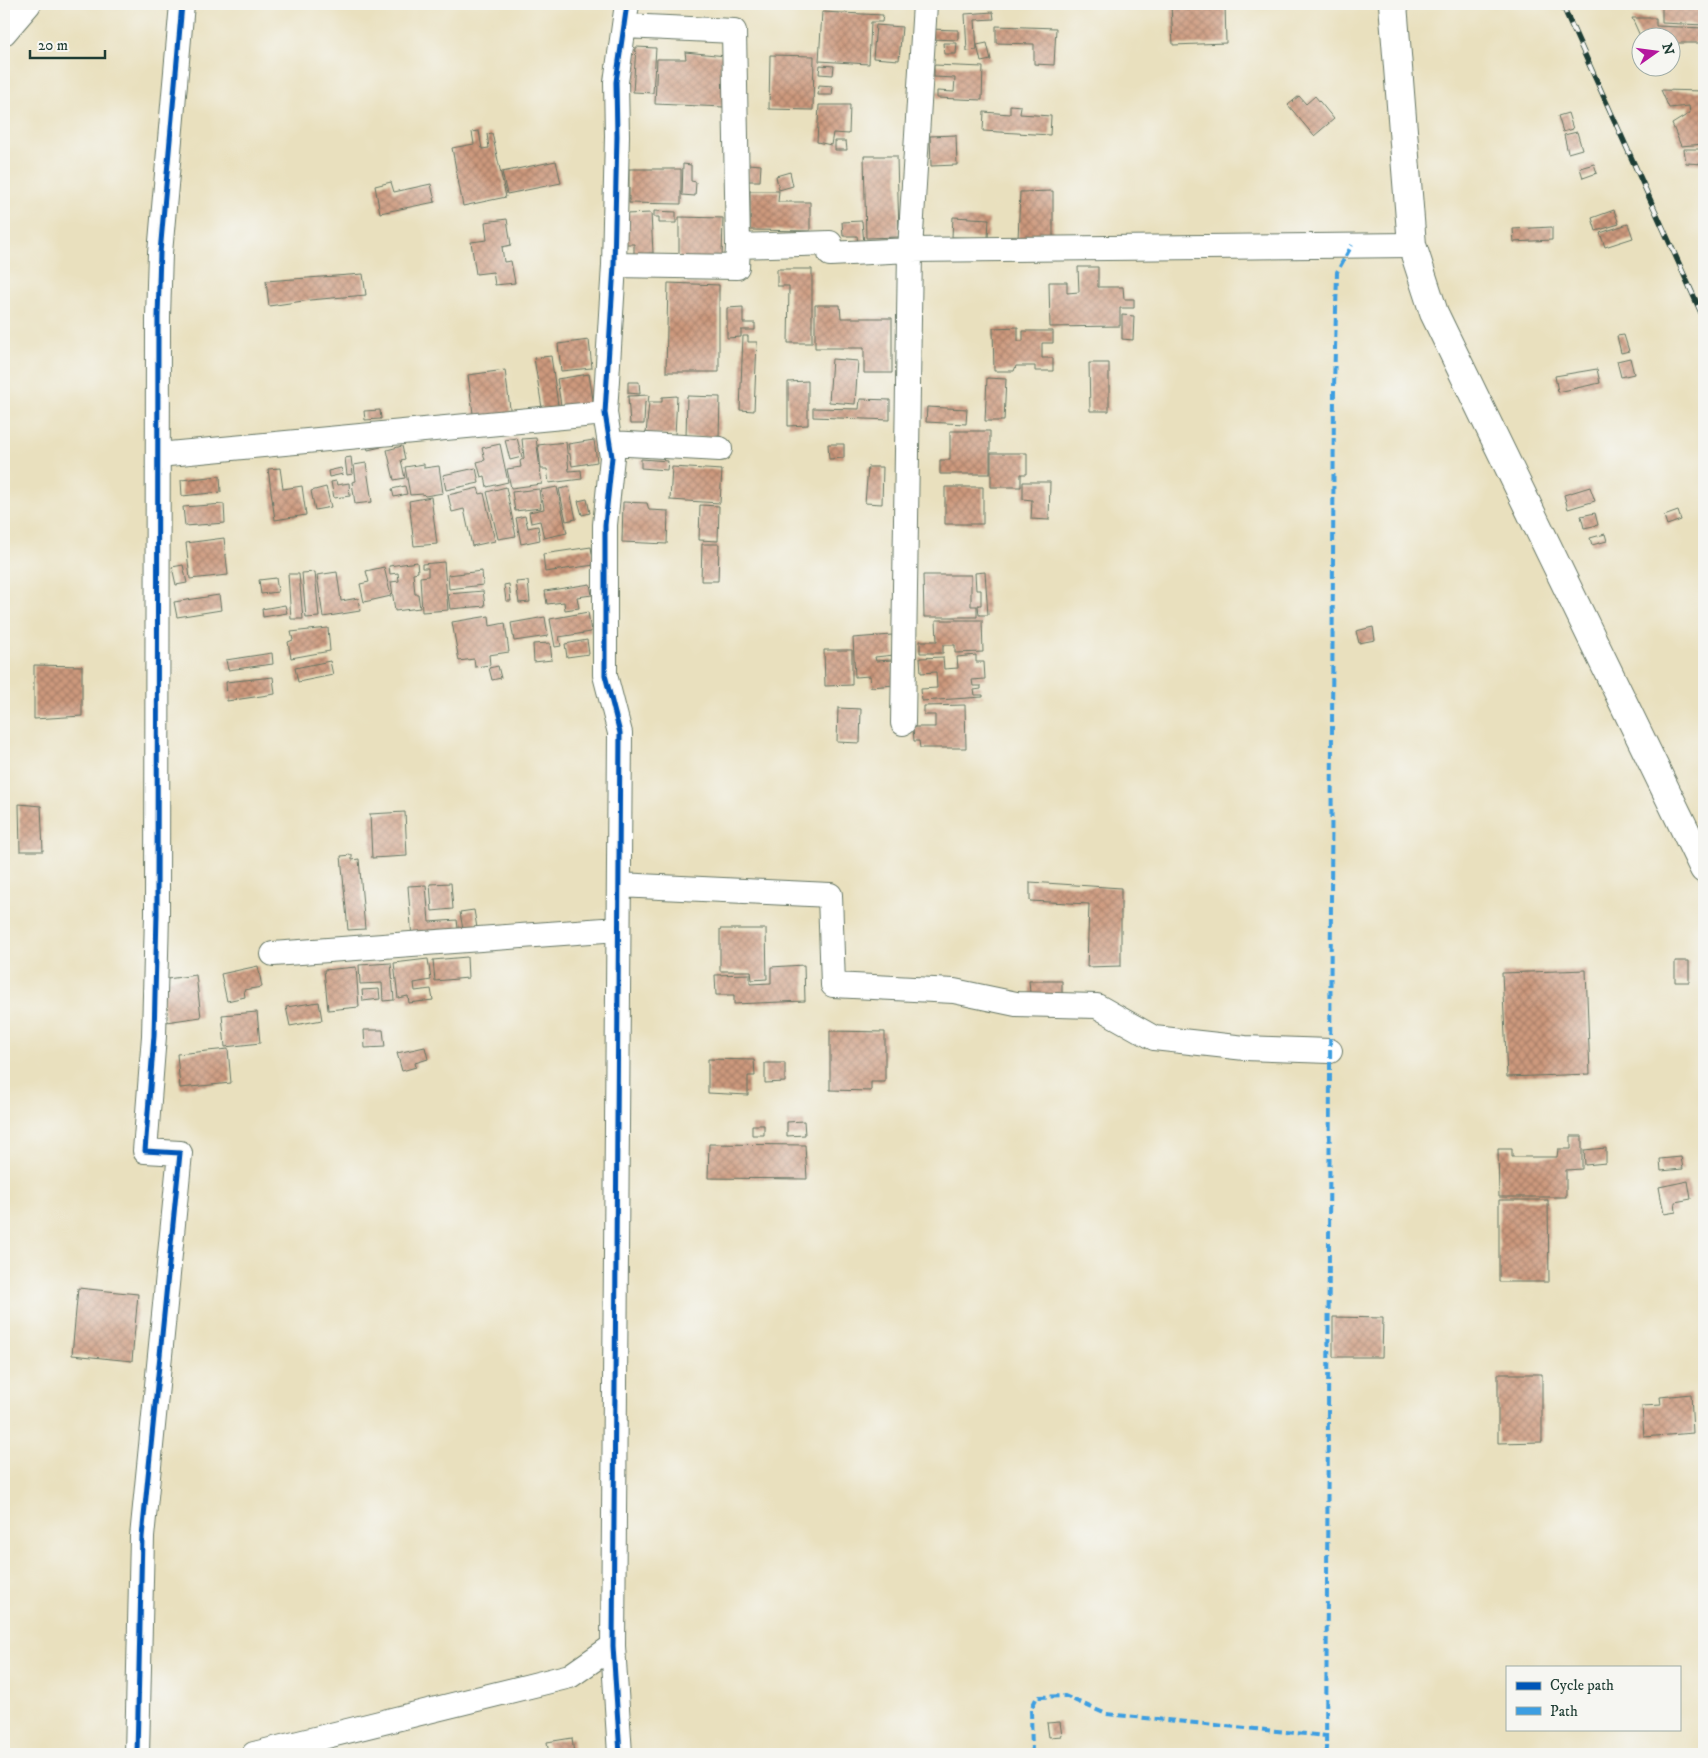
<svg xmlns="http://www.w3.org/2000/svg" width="1708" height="1758" viewBox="0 0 1708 1758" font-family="'IM FELL DW Pica',serif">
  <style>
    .building { fill: url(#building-cross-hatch) }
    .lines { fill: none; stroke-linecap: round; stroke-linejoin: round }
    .street-casing { stroke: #667664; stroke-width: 26 }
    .secondary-casing { stroke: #667664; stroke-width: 30 }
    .street { stroke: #fff; stroke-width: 24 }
    .secondary { stroke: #fff; stroke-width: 28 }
    .rail-casing { stroke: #1f3d34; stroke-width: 5.5 }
    .rail { stroke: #f6f6f2; stroke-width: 4; stroke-dasharray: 11; stroke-linecap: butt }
    .quiet { stroke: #3c9ee2; stroke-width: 4; stroke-dasharray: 8 4; stroke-linecap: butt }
    .cycleway-casing { stroke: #f6f6f2; stroke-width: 8 }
    .cycleway { stroke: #0057b8; stroke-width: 5 }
  </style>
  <defs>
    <pattern id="building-cross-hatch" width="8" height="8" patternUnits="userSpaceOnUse" patternTransform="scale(1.25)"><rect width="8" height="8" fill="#cd997d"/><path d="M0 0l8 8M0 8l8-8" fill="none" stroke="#a67e67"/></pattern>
  </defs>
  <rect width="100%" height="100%" fill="#f6f6f2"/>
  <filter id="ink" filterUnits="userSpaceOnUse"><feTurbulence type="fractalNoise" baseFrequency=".02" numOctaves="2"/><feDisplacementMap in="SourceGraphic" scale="10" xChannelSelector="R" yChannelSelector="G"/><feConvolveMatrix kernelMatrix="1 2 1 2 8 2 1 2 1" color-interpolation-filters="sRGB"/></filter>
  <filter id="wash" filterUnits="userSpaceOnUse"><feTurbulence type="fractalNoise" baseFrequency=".0096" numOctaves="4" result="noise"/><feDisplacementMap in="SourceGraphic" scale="20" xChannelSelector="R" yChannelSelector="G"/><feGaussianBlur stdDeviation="1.12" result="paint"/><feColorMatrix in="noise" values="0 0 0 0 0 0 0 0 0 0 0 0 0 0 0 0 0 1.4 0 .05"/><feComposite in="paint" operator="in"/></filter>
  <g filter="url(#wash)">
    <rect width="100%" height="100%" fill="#e9e0be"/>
    <g id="blocks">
      <!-- building -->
      <path class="building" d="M 1171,4 L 1225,4 L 1226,43 L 1173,45 Z
        M 1634,4 L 1658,4 L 1658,6 L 1635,6 Z
        M 1662,4 L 1704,4 L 1704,25 L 1662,23 Z
        M 822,12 L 883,15 L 882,22 L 871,22 L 869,64 L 819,61 Z
        M 993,12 L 994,19 L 975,20 L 977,50 L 967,51 L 965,14 Z
        M 1632,18 L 1656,18 L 1656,26 L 1704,28 L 1704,43 L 1670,43 L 1670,38 L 1641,38 Z
        M 876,25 L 902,27 L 899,60 L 873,58 Z
        M 996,26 L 1056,28 L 1054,65 L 1034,64 L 1034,44 L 996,43 Z
        M 929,29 L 958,30 L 958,40 L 929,39 Z
        M 943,43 L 957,43 L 956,54 L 944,54 Z
        M 987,43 L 991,60 L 981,62 L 977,45 Z
        M 636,47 L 656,48 L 653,93 L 633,92 Z
        M 685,52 L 726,56 L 724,107 L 655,104 L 657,59 L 686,59 Z
        M 770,55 L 814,56 L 813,110 L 769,109 Z
        M 820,65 L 834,66 L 833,75 L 819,74 Z
        M 934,65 L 983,67 L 982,100 L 937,98 L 937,91 L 954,92 L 955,78 L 934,77 Z
        M 819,85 L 833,86 L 832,95 L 818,95 Z
        M 1661,90 L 1704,91 L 1704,144 L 1681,146 L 1672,124 L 1690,113 L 1689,106 L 1669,108 Z
        M 1299,96 L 1306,104 L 1315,96 L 1334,119 L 1314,136 L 1288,105 Z
        M 819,105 L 850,105 L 849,134 L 833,133 L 831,145 L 817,142 Z
        M 1010,105 L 1021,106 L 1020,114 L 1051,116 L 1050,135 L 983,131 L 984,112 L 1010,114 Z
        M 1568,113 L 1573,129 L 1563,132 L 1558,116 Z
        M 479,131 L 482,149 L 489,148 L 487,134 L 492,133 L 506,197 L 463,206 L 452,148 L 474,144 L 472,132 Z
        M 1577,132 L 1582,149 L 1568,153 L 1564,135 Z
        M 956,135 L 957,165 L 931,166 L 930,136 Z
        M 835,141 L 846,141 L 847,150 L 835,150 Z
        M 1684,149 L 1704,149 L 1704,164 L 1686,163 Z
        M 864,156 L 897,156 L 899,237 L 866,238 Z
        M 556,161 L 561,183 L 507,194 L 502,172 Z
        M 683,164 L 691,165 L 691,181 L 696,182 L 695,196 L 682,195 Z
        M 748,164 L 761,165 L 760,181 L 748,181 Z
        M 1594,164 L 1597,173 L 1583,178 L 1580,168 Z
        M 629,169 L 681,169 L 681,204 L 629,203 Z
        M 790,172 L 793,186 L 779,190 L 776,176 Z
        M 391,182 L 394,192 L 431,184 L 435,202 L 380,213 L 375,186 Z
        M 750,191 L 779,191 L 778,202 L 810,202 L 810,231 L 750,230 Z
        M 1053,191 L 1053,241 L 1018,239 L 1020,192 Z
        M 1614,210 L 1619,224 L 1596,231 L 1592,218 Z
        M 654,211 L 676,212 L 676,223 L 659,223 L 659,217 L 654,217 Z
        M 651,213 L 653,253 L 634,254 L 634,244 L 626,244 L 625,214 Z
        M 679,217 L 723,218 L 722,259 L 679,259 Z
        M 953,217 L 989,219 L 988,238 L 952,237 Z
        M 507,219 L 511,245 L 502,247 L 504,262 L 511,261 L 515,283 L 495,285 L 493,272 L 476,274 L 471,242 L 487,240 L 485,222 Z
        M 862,221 L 864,244 L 858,244 L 857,236 L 843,236 L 842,222 Z
        M 1628,224 L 1633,238 L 1605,247 L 1600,233 Z
        M 1552,227 L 1552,240 L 1514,242 L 1513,229 Z
        M 1078,267 L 1098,267 L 1098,287 L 1123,287 L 1124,299 L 1134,299 L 1134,308 L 1120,308 L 1120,326 L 1050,327 L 1049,282 L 1067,282 L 1067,293 L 1079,292 Z
        M 777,269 L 812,269 L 812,343 L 788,343 L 789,286 L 777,286 Z
        M 363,274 L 366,295 L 310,300 L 269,306 L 266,281 Z
        M 668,283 L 719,285 L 719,372 L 666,372 Z
        M 815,305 L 840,305 L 841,318 L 892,318 L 892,373 L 864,373 L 864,348 L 815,348 Z
        M 743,307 L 743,323 L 755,323 L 755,330 L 741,330 L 741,337 L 727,338 L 727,308 Z
        M 1122,315 L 1134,316 L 1133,340 L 1122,339 Z
        M 1018,327 L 1018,341 L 1023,341 L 1023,331 L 1053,331 L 1053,343 L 1042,343 L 1042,358 L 1053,358 L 1053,371 L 1035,371 L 1035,366 L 1016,366 L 1014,371 L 994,371 L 993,328 Z
        M 1624,335 L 1629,351 L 1621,353 L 1617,336 Z
        M 743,336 L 748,336 L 748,342 L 757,342 L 754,411 L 740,410 Z
        M 589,340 L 592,368 L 561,371 L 558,344 Z
        M 551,356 L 559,412 L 543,414 L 534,358 Z
        M 1630,358 L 1634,374 L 1621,377 L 1617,361 Z
        M 832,359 L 858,361 L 855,404 L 829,402 Z
        M 1089,363 L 1109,363 L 1109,411 L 1090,411 Z
        M 1597,369 L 1600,383 L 1558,392 L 1555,376 Z
        M 505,370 L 511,416 L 474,421 L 468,375 Z
        M 589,374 L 594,406 L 562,412 L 557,379 Z
        M 987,378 L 1006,379 L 1004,421 L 985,421 Z
        M 808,381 L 808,425 L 788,426 L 788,382 Z
        M 628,382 L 639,382 L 640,394 L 628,393 Z
        M 649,395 L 648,403 L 645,402 L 644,424 L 630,424 L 628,396 Z
        M 677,396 L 675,435 L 646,434 L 649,402 L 662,402 L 662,397 Z
        M 687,396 L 720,397 L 719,438 L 686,437 Z
        M 860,399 L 890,400 L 890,420 L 813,417 L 813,408 L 859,409 Z
        M 927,407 L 967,409 L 966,424 L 926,422 Z
        M 380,410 L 381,419 L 365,420 L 364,411 Z
        M 950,431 L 990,431 L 990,474 L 940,474 L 940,460 L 950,460 Z
        M 517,438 L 522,457 L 510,460 L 505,440 Z
        M 536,438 L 542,484 L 511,488 L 507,469 L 521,467 L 520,461 L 524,458 L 522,439 Z
        M 379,440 L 381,447 L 368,450 L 366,443 Z
        M 594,440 L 597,462 L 572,466 L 568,444 Z
        M 566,442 L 569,471 L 581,470 L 582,479 L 549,483 L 547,469 L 541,469 L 538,445 Z
        M 500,444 L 508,482 L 487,487 L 485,476 L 481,477 L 477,462 L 485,460 L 482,448 Z
        M 828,444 L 844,444 L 844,458 L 829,459 Z
        M 402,446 L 405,459 L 401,460 L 405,478 L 394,480 L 387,450 Z
        M 991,453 L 1027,453 L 1027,474 L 1021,474 L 1021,487 L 991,487 Z
        M 351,457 L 353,474 L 347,475 L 345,458 Z
        M 641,459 L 668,461 L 667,470 L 641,468 Z
        M 366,463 L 372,502 L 355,504 L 352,482 L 356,481 L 354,465 Z
        M 424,464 L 424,468 L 439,466 L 443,493 L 425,496 L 423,494 L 410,495 L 405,467 Z
        M 672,467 L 722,470 L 720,503 L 670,500 Z
        M 868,467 L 883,467 L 882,504 L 865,503 Z
        M 280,468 L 283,489 L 302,486 L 306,515 L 275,520 L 268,469 Z
        M 341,468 L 343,474 L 329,477 L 328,471 Z
        M 476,468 L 479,483 L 446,490 L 443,475 Z
        M 220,476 L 221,492 L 182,496 L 181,480 Z
        M 336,481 L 337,485 L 349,483 L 350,496 L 334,498 L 331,482 Z
        M 1023,482 L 1050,482 L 1049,520 L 1031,519 L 1032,500 L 1023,499 Z
        M 405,486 L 407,494 L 394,497 L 392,489 Z
        M 326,487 L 331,507 L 315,510 L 311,491 Z
        M 506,487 L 516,536 L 498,539 L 487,492 Z
        M 557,487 L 567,533 L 544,538 L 540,521 L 531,523 L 529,512 L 544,509 L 541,490 Z
        M 569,487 L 576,519 L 566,521 L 559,489 Z
        M 945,487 L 983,487 L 983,524 L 945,524 Z
        M 1590,487 L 1595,501 L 1568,509 L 1564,495 Z
        M 478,488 L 480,494 L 484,493 L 495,541 L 472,546 L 464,509 L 452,512 L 448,495 Z
        M 539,489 L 541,508 L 515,511 L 512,492 Z
        M 431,497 L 437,544 L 414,546 L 409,501 Z
        M 587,499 L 590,513 L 582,515 L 578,501 Z
        M 623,502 L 647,503 L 649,510 L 668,511 L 667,544 L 622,542 Z
        M 224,504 L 225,523 L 185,526 L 183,507 Z
        M 700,505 L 719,506 L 718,541 L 699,540 Z
        M 1678,511 L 1681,520 L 1667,525 L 1664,516 Z
        M 1595,513 L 1598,525 L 1584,528 L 1581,516 Z
        M 525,516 L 528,528 L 538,526 L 540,540 L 521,544 L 516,518 Z
        M 1605,534 L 1607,541 L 1592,545 L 1590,538 Z
        M 224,538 L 228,575 L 190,579 L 186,543 Z
        M 702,544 L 719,544 L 718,581 L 701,581 Z
        M 591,547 L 594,565 L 545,572 L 543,554 Z
        M 417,562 L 418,572 L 413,573 L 415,594 L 418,594 L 420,608 L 395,611 L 391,582 L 399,581 L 398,573 L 390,574 L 389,566 Z
        M 444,562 L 448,610 L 422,612 L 420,577 L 428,576 L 428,568 L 422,568 L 422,564 Z
        M 183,565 L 187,583 L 176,585 L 172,567 Z
        M 384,567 L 391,596 L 364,602 L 360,584 L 369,582 L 366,571 Z
        M 482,571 L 483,585 L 449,589 L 448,575 Z
        M 315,572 L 319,617 L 306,618 L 302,573 Z
        M 337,572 L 341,601 L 358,598 L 360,611 L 323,617 L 317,575 Z
        M 985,572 L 988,615 L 979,615 L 978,605 L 981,605 L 981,590 L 976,590 L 975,573 Z
        M 288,574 L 299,574 L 303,619 L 291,619 Z
        M 923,575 L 971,575 L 971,606 L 977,606 L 977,617 L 924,617 Z
        M 276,578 L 278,592 L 261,594 L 259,580 Z
        M 528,581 L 530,602 L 519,603 L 516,582 Z
        M 509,584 L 511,601 L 506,601 L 504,585 Z
        M 590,584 L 592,595 L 577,597 L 579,608 L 565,610 L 564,602 L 547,604 L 545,591 Z
        M 483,591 L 485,606 L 450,609 L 448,594 Z
        M 219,595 L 221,610 L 177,617 L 174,602 Z
        M 285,605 L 287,613 L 263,617 L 262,609 Z
        M 588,612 L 591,632 L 559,637 L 561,646 L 555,647 L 550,619 Z
        M 489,616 L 490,626 L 505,623 L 509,652 L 489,655 L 490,665 L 475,667 L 474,659 L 459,661 L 452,622 Z
        M 545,617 L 548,636 L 514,641 L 511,623 Z
        M 936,620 L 982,620 L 983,652 L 955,653 L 955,645 L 943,645 L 943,653 L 920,653 L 920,641 L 937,641 Z
        M 1373,627 L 1375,640 L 1359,643 L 1356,631 Z
        M 328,628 L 330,651 L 291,658 L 288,642 L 293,640 L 291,632 Z
        M 892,635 L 894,655 L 875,657 L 876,661 L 892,660 L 894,685 L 871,687 L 870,676 L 855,677 L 853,638 Z
        M 587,640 L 589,654 L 567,657 L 565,644 Z
        M 550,643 L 552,660 L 534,662 L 533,644 Z
        M 824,650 L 852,650 L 852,685 L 825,686 Z
        M 272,653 L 273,664 L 228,670 L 226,660 Z
        M 976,655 L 976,662 L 984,662 L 985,679 L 972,680 L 973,686 L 981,686 L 981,689 L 974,690 L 975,695 L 983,695 L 983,697 L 922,701 L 921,689 L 937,688 L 936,672 L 921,673 L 920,658 L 943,657 L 944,669 L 958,668 L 957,657 Z
        M 330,661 L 333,675 L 298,682 L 295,668 Z
        M 34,665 L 82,666 L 82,716 L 34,719 Z
        M 498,666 L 501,678 L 492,680 L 489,668 Z
        M 273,677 L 275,694 L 227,701 L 226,682 Z
        M 965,705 L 966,748 L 920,748 L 919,741 L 914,741 L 913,727 L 935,727 L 935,715 L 924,715 L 924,706 Z
        M 838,708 L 861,709 L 860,743 L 837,742 Z
        M 19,804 L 41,806 L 43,851 L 20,851 Z
        M 405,812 L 407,856 L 372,858 L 370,814 Z
        M 352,855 L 352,860 L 359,859 L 365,929 L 348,930 L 341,856 Z
        M 1030,882 L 1121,888 L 1121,966 L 1087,967 L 1089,904 L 1030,901 Z
        M 451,883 L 453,909 L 432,911 L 430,884 Z
        M 426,885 L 429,922 L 457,920 L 459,936 L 412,939 L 408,886 Z
        M 474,910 L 478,934 L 464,936 L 460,912 Z
        M 720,929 L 766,929 L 767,979 L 752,980 L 751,971 L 720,971 Z
        M 467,957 L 468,978 L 435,981 L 433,960 Z
        M 428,959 L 431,980 L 414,983 L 415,991 L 431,989 L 433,1000 L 409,1003 L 408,996 L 398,998 L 394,963 Z
        M 1675,961 L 1689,961 L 1689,982 L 1675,982 Z
        M 391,963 L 394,1000 L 383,1001 L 382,983 L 360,984 L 359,965 Z
        M 804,965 L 805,1001 L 734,1004 L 734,995 L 716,995 L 715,975 L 750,974 L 750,984 L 771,983 L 771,967 Z
        M 258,966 L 262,987 L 244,990 L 245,997 L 227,1001 L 221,974 Z
        M 356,967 L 359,1007 L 328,1010 L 324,970 Z
        M 1586,970 L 1590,1074 L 1507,1077 L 1502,973 Z
        M 196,975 L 201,1017 L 166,1022 L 160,980 Z
        M 1029,981 L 1062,981 L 1062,1005 L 1031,1005 Z
        M 379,989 L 380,999 L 363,1001 L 362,990 Z
        M 319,1002 L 322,1020 L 290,1026 L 286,1007 Z
        M 257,1012 L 260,1043 L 225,1047 L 222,1015 Z
        M 364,1030 L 383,1030 L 385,1047 L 365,1048 Z
        M 830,1031 L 885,1032 L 885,1082 L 871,1082 L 871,1091 L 830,1090 Z
        M 425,1047 L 428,1059 L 415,1063 L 416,1067 L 402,1071 L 397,1053 Z
        M 228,1049 L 231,1083 L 180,1088 L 177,1054 Z
        M 708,1059 L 754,1060 L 755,1076 L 748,1076 L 748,1095 L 708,1093 Z
        M 765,1063 L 785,1063 L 785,1082 L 765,1083 Z
        M 804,1121 L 805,1135 L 787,1136 L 787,1122 Z
        M 752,1125 L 764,1125 L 764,1135 L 752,1135 Z
        M 1571,1136 L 1582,1136 L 1582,1169 L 1566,1170 L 1566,1197 L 1499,1197 L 1498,1149 L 1512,1149 L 1512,1157 L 1557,1157 L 1558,1149 L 1571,1149 Z
        M 709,1144 L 805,1145 L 807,1179 L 708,1178 Z
        M 1606,1148 L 1606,1163 L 1585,1165 L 1584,1150 Z
        M 1681,1157 L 1683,1169 L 1661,1171 L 1660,1159 Z
        M 1688,1181 L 1691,1199 L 1675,1202 L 1676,1212 L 1664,1214 L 1659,1187 Z
        M 1499,1200 L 1548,1200 L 1549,1282 L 1499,1282 Z
        M 78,1288 L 138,1294 L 132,1361 L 72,1355 Z
        M 1333,1317 L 1383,1318 L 1382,1357 L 1333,1357 Z
        M 1498,1374 L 1542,1374 L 1542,1442 L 1498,1443 Z
        M 1691,1394 L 1693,1433 L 1644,1437 L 1642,1406 L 1661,1405 L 1660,1397 Z
        M 1060,1722 L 1062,1736 L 1049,1737 L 1047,1723 Z
        M 572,1738 L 574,1754 L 549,1754 L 547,1742 Z
        M 527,1750 L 528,1754 L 513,1754 Z"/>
    </g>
  </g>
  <g filter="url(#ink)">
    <use href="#blocks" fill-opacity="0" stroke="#667664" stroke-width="1"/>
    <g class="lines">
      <defs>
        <path id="street" d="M 624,26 L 734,31 L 738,246
          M 4,33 L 29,4
          M 614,265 L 737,267 L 738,246 L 830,243 L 830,254 L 910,250 L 1412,245
          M 610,443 L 720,449
          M 158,455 L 605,413
          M 903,723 L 910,250 L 925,4
          M 619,885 L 830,895 L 833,985 L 954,991 L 1016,1004 L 1097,1006 L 1154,1038 L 1245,1048 L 1330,1051
          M 273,954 L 618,929
          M 137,1754 L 142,1537 L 180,1153 L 145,1151 L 154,1036 L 157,914 L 158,317 L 160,253 L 182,4
          M 254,1754 L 570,1676 L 613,1646
          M 620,1754 L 613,1646 L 620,733 L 605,675 L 605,525 L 612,457 L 605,413 L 614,265 L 617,136 L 616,82 L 627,4"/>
        <path id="secondary" d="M 1393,4 L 1412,245 L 1434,313 L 1704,869"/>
      </defs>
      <!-- street casing -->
      <use href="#street" class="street-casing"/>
      <!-- secondary casing -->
      <use href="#secondary" class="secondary-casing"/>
      <!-- street -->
      <use href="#street" class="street"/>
      <!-- secondary -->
      <use href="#secondary" class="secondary"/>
      <defs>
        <path id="rail" d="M 1562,4 L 1704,319"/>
      </defs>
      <!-- rail casing -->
      <use href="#rail" class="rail-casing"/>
      <!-- rail -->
      <use href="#rail" class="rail"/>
      <!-- quiet -->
      <path class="quiet" d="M 1032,1754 L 1031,1709 L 1037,1697 L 1065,1696 L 1106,1714 L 1326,1736
        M 1326,1754 L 1334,388 L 1337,272 L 1352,245"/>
      <defs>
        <path id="cycleway" d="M 137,1754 L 142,1537 L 180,1153 L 145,1151 L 154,1036 L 157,914 L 158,317 L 160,253 L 182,4
          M 620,1754 L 613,1646 L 620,733 L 605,675 L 605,525 L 612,457 L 605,413 L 614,265 L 617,136 L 616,82 L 627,4"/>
      </defs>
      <!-- cycleway casing -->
      <use href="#cycleway" class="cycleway-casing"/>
      <!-- cycleway -->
      <use href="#cycleway" class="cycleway"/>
    </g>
  </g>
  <!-- margin -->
  <rect width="1708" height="1758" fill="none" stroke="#f6f6f2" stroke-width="20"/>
  <!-- legend -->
  <rect x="1506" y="1666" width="175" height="65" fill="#f6f6f2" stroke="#a0aca6"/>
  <rect x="1516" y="1682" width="25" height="8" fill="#0057b8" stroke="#a0aca6"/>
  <text x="1550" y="1690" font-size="15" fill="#1f3d34">Cycle path</text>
  <rect x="1516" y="1707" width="25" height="8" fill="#3c9ee2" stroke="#a0aca6"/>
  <text x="1550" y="1716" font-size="15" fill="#1f3d34">Path</text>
  <!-- north arrow -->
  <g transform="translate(1656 52) rotate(76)"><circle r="24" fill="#f6f6f2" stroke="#a0aca6"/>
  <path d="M0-4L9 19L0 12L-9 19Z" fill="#b5179e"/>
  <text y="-8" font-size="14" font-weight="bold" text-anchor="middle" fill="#1f3d34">N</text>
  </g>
  <!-- scale -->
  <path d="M30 50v8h75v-8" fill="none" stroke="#1f3d34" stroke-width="2.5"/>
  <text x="38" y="50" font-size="15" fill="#1f3d34" stroke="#f6f6f2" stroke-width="4" paint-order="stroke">20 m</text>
</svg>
